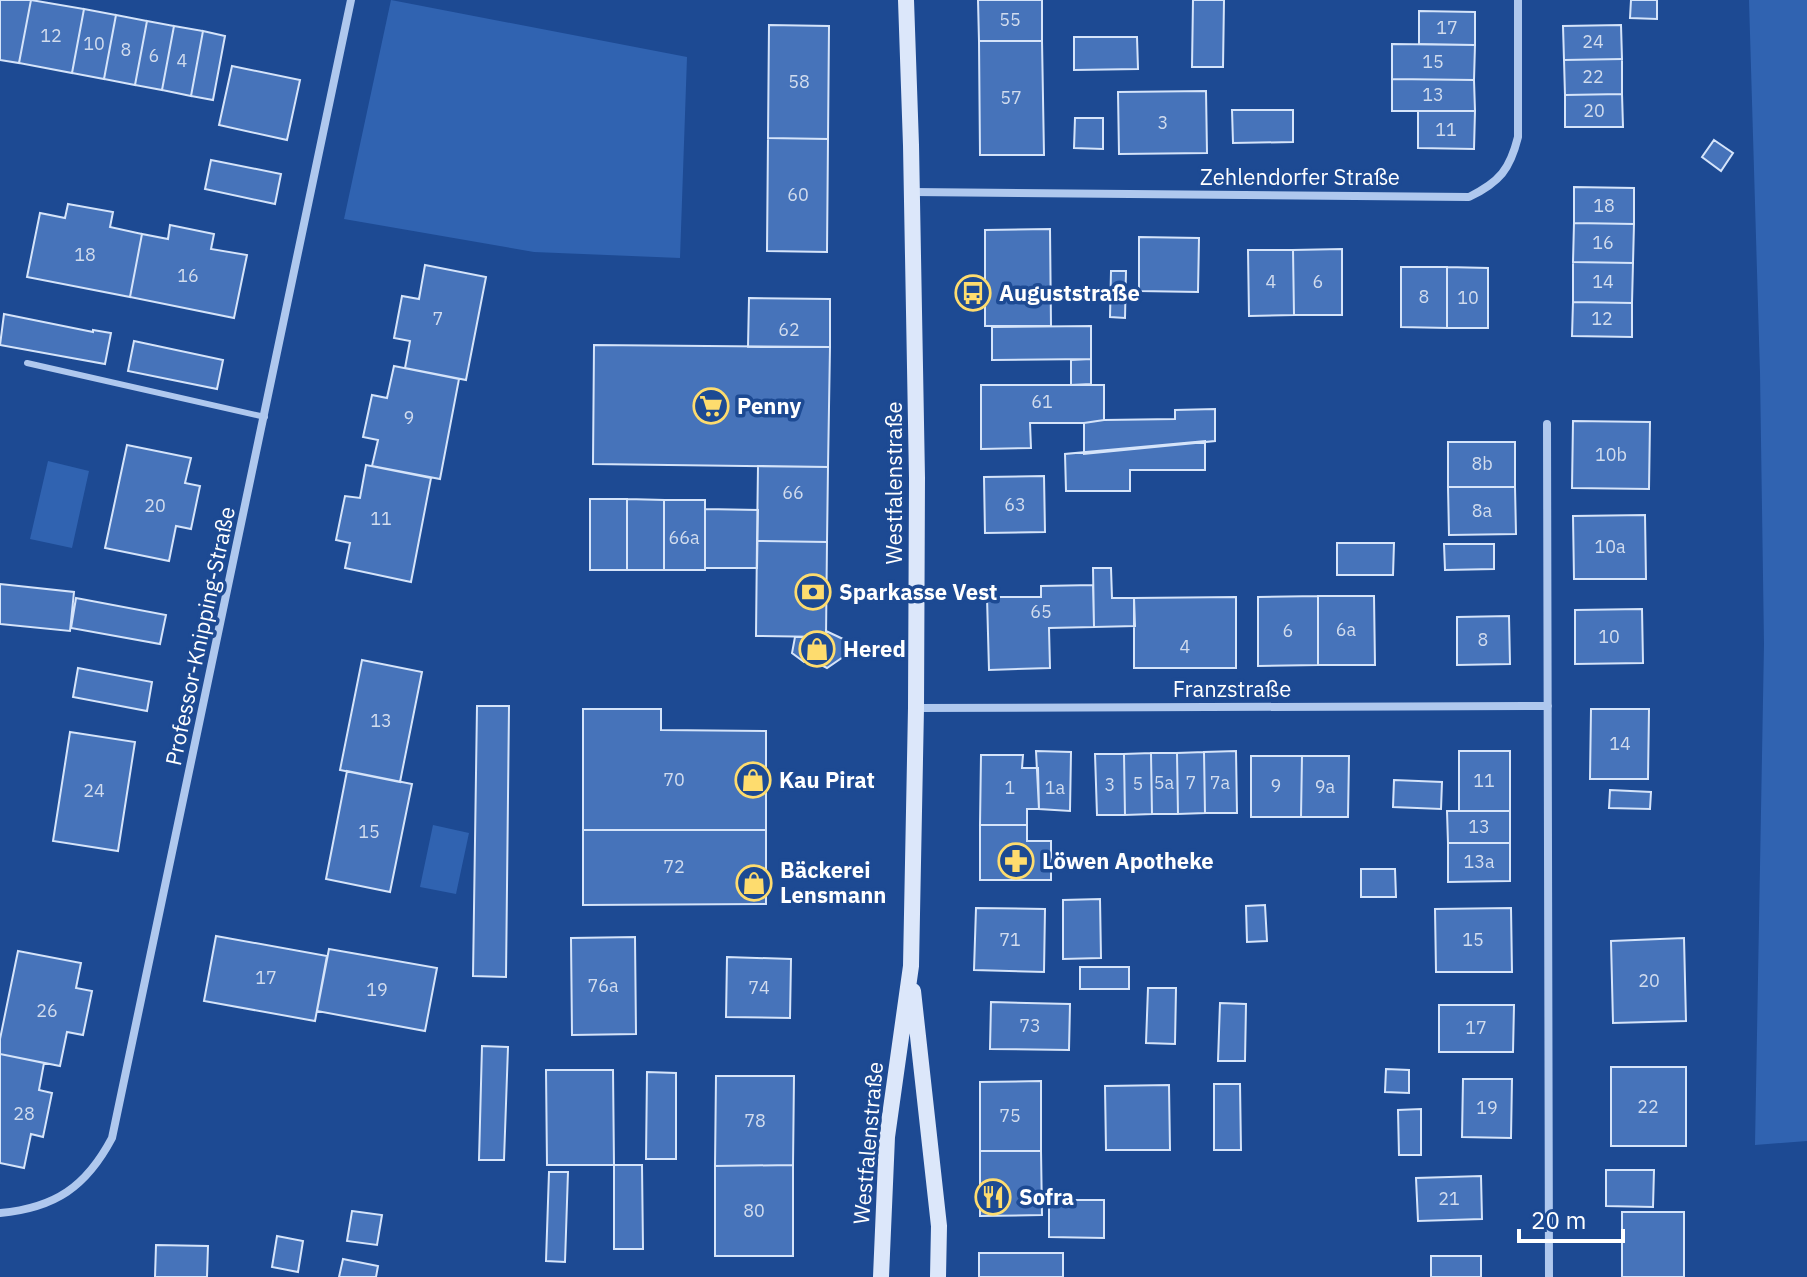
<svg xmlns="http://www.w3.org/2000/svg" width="1807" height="1277" viewBox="0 0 1807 1277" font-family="'IBM Plex Sans',sans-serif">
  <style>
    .green { fill: #3063b1 }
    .building { fill: #4673ba; stroke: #d5e4fa; stroke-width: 2 }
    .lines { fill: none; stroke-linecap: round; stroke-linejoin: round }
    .lane { stroke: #afc8ee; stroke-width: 6 }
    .street { stroke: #afc8ee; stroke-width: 8 }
    .secondary { stroke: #dce7fa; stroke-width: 16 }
    .labels { text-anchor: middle; stroke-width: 7; stroke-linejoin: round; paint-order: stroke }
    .number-label { font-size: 18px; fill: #d1dcee }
    .street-label { font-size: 22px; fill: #fff; stroke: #1d4a93 }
    .poi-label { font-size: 22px; font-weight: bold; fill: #fff; stroke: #1d4a93; text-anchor: start }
  </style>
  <rect width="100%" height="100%" fill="#1d4a93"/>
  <!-- green -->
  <path class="green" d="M 391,0 L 687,57 L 680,258 L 534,252 L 344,219 Z
    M 1749,0 L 1807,0 L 1807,1141 L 1755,1145 L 1764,644 L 1760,373 Z
    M 48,461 L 89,471 L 72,548 L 30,539 Z
    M 433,825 L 469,833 L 456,894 L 420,887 Z"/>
  <!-- building -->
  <path class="building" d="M 0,0 L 31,0 L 19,63 L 0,60 Z
    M 31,0 L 84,9 L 72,73 L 19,63 Z
    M 978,0 L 1042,0 L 1042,41 L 979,41 Z
    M 1193,0 L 1224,0 L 1223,67 L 1192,67 Z
    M 1631,0 L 1657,0 L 1657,19 L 1630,18 Z
    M 84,9 L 116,15 L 104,79 L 72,73 Z
    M 1419,11 L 1475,12 L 1475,45 L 1419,44 Z
    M 116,15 L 147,21 L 135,85 L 104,79 Z
    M 147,21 L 174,26 L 162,90 L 135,85 Z
    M 769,25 L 829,26 L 828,139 L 768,138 Z
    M 1621,25 L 1622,59 L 1564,60 L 1563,26 Z
    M 174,26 L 203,31 L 191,96 L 162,90 Z
    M 203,31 L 225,36 L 213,100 L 191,96 Z
    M 1074,37 L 1137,37 L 1138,69 L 1074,70 Z
    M 979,41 L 1042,41 L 1044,155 L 980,155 Z
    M 1392,44 L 1475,45 L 1474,80 L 1392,79 Z
    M 1622,59 L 1622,94 L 1565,95 L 1564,60 Z
    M 232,66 L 300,80 L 287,140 L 219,125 Z
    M 1392,79 L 1474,80 L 1475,111 L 1392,111 Z
    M 1206,91 L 1207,153 L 1119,154 L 1118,92 Z
    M 1622,94 L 1623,127 L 1565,127 L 1565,95 Z
    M 1232,110 L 1293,110 L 1293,142 L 1233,143 Z
    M 1418,111 L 1475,111 L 1474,149 L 1418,148 Z
    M 1075,118 L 1103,118 L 1103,149 L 1074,148 Z
    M 768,138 L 828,139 L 827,252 L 767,251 Z
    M 1714,140 L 1733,153 L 1721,171 L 1702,157 Z
    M 211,160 L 281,174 L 275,204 L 205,189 Z
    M 1574,187 L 1634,188 L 1634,224 L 1574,223 Z
    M 68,204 L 113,212 L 110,227 L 142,234 L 130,297 L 27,277 L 40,213 L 65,218 Z
    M 1574,223 L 1634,224 L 1633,263 L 1573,262 Z
    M 170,225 L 214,234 L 211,249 L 247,255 L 234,318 L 130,297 L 142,234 L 168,239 Z
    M 1050,229 L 1051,326 L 985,326 L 985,230 Z
    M 1139,237 L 1199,238 L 1198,292 L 1139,291 Z
    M 1342,249 L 1342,315 L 1294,315 L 1293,250 Z
    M 1248,250 L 1293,250 L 1294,315 L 1249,316 Z
    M 1573,262 L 1633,263 L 1632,303 L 1573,302 Z
    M 425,265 L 486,277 L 466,380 L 405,368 L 410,341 L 394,338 L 402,296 L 419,299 Z
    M 1401,267 L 1447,267 L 1447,328 L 1401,327 Z
    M 1447,267 L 1488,268 L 1488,328 L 1447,328 Z
    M 1111,271 L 1126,271 L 1125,318 L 1110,317 Z
    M 749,298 L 830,299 L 830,347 L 748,347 Z
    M 1573,302 L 1632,303 L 1632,337 L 1572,336 Z
    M 4,314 L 93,332 L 93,330 L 111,333 L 105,364 L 0,345 Z
    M 1091,326 L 1091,359 L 992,360 L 992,327 Z
    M 134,341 L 223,360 L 217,389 L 128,371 Z
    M 594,345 L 830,347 L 828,467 L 593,464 Z
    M 1091,359 L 1091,384 L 1071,385 L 1071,360 Z
    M 394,366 L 459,379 L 440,479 L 372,466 L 378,440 L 363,437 L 372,395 L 387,398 Z
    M 981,385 L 1104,385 L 1104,420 L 1084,423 L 1030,423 L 1031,448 L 981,449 Z
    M 1215,409 L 1215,441 L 1084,454 L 1084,423 L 1104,420 L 1175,419 L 1175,410 Z
    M 1573,421 L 1650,422 L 1649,489 L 1572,488 Z
    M 1205,441 L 1205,470 L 1130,470 L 1130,491 L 1066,491 L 1065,454 Z
    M 1448,442 L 1515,442 L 1515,487 L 1448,487 Z
    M 127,445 L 191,458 L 185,483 L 200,486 L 191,529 L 176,526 L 169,561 L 105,548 Z
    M 366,465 L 431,478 L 411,582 L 345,568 L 350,543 L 336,540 L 345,496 L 360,498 Z
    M 758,466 L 828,467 L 827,542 L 757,541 Z
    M 1044,476 L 1045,532 L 985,533 L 984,477 Z
    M 1448,487 L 1515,487 L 1516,534 L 1449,535 Z
    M 590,499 L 627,499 L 627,570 L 590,570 Z
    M 627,499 L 664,500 L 664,570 L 627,570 Z
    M 664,500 L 705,500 L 705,570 L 664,570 Z
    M 705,509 L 758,510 L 757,568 L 705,568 Z
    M 1645,515 L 1646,579 L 1574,579 L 1573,516 Z
    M 757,541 L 827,542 L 826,637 L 756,636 Z
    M 1337,543 L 1394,543 L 1393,575 L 1337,575 Z
    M 1444,544 L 1494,544 L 1494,569 L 1445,570 Z
    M 1093,568 L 1111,568 L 1112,598 L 1134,598 L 1135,626 L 1094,627 Z
    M 0,584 L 74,592 L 70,631 L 0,624 Z
    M 1093,585 L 1094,627 L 1049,628 L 1050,668 L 989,670 L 987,597 L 1041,597 L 1041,586 Z
    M 1318,596 L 1318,665 L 1258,666 L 1258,597 Z
    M 1318,596 L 1374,596 L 1375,665 L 1318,665 Z
    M 1236,597 L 1236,668 L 1134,668 L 1134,598 Z
    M 76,598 L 166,615 L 160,644 L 71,628 Z
    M 1642,609 L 1643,663 L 1575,664 L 1575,610 Z
    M 1509,616 L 1510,664 L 1457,665 L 1457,617 Z
    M 826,631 L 843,639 L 843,657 L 827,668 L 808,658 L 804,662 L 792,653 L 795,637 L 826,637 Z
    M 362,660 L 422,672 L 400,782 L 340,770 Z
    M 78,668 L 152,682 L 147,711 L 73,697 Z
    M 477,706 L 509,706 L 506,977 L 473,976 Z
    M 583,709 L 661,709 L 661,730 L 766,731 L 766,830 L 583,830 Z
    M 1591,709 L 1649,709 L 1648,779 L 1590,779 Z
    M 70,732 L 135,742 L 118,851 L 53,841 Z
    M 1036,751 L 1071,752 L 1070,811 L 1039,809 Z
    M 1236,751 L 1237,813 L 1205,813 L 1204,752 Z
    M 1459,751 L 1510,751 L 1510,811 L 1459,811 Z
    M 1204,752 L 1205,813 L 1178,814 L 1177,753 Z
    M 1151,753 L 1152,814 L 1125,815 L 1124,754 Z
    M 1151,753 L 1177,753 L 1178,814 L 1152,814 Z
    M 1095,754 L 1124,754 L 1125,815 L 1097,815 Z
    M 981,755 L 1023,755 L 1022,768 L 1038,768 L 1039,809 L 1027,809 L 1027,825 L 980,825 Z
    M 1251,756 L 1302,756 L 1301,817 L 1251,817 Z
    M 1302,756 L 1349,756 L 1348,817 L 1301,817 Z
    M 347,771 L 412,784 L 390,892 L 326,879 Z
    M 1394,780 L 1442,782 L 1441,809 L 1393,807 Z
    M 1610,790 L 1651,792 L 1650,809 L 1609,808 Z
    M 1447,811 L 1510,811 L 1510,843 L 1448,843 Z
    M 980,825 L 1027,825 L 1027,841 L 1051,841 L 1051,880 L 980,880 Z
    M 583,830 L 766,830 L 766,904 L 583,905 Z
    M 1448,843 L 1510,843 L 1510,881 L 1448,882 Z
    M 1361,869 L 1395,869 L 1396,897 L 1361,897 Z
    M 1100,899 L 1101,958 L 1063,959 L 1063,900 Z
    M 1265,905 L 1267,941 L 1247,942 L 1246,906 Z
    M 976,908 L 1045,909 L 1044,972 L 974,970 Z
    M 1511,908 L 1512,972 L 1436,972 L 1435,909 Z
    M 216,936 L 327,956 L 315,1021 L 204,1001 Z
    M 635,937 L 636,1034 L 572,1035 L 571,938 Z
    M 1684,938 L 1686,1021 L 1613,1023 L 1611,941 Z
    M 329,949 L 437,968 L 425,1031 L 317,1011 Z
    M 18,951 L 81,963 L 76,988 L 92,991 L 83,1035 L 67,1032 L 60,1066 L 0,1054 L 0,1039 Z
    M 727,957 L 791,959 L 790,1018 L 726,1017 Z
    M 1080,967 L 1129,967 L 1129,989 L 1080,989 Z
    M 1148,988 L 1176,988 L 1175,1044 L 1146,1043 Z
    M 991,1002 L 1070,1004 L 1069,1050 L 990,1049 Z
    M 1220,1003 L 1246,1004 L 1245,1061 L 1218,1061 Z
    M 1439,1005 L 1514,1005 L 1513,1052 L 1439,1052 Z
    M 482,1046 L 508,1047 L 504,1160 L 479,1160 Z
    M 0,1054 L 44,1063 L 39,1090 L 52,1093 L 43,1137 L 31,1134 L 24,1168 L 0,1163 Z
    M 1611,1067 L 1686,1067 L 1686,1146 L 1611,1146 Z
    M 1386,1069 L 1409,1070 L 1409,1093 L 1385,1092 Z
    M 546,1070 L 613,1070 L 614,1165 L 547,1165 Z
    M 647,1072 L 676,1073 L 676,1159 L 646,1159 Z
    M 716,1076 L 794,1076 L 793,1165 L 715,1166 Z
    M 1463,1079 L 1512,1079 L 1511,1138 L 1462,1137 Z
    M 1041,1081 L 1041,1151 L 980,1151 L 980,1082 Z
    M 1214,1084 L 1240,1084 L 1241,1150 L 1214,1150 Z
    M 1169,1085 L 1170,1150 L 1106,1150 L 1105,1086 Z
    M 1421,1109 L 1421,1155 L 1399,1155 L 1398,1110 Z
    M 980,1151 L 1041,1151 L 1042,1215 L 980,1216 Z
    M 614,1165 L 642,1165 L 643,1249 L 614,1249 Z
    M 793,1165 L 793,1256 L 715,1256 L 715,1166 Z
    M 1606,1170 L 1654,1170 L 1653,1207 L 1606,1206 Z
    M 549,1172 L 568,1172 L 565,1262 L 546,1261 Z
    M 1481,1176 L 1482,1219 L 1418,1221 L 1416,1178 Z
    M 1049,1200 L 1104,1200 L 1104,1238 L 1049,1237 Z
    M 352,1211 L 382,1215 L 377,1245 L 347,1241 Z
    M 1622,1212 L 1684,1212 L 1684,1277 L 1622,1277 Z
    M 277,1236 L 303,1241 L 298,1272 L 272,1267 Z
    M 156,1245 L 208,1246 L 207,1277 L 155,1277 Z
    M 979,1253 L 1063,1253 L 1063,1277 L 979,1277 Z
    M 1431,1256 L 1481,1256 L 1481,1277 L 1431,1277 Z
    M 343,1259 L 378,1266 L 376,1277 L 339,1277 Z"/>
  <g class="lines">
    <!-- lane -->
    <path class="lane" d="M 27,363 L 265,417"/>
    <!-- street -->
    <path class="street" d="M 912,192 L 1469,197 C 1500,182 1510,169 1518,137 L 1518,0
      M 1547,424 L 1549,1277
      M 916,708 L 1548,706
      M 0,1213 C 55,1208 86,1187 112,1138 L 351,0"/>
    <!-- secondary -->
    <path class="secondary" d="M 913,991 L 939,1226 L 938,1277
      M 881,1277 L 887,1137 L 911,966 L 916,708 L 917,478 L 911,145 L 906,0"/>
  </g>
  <!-- icons -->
  <defs>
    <symbol id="bus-ring" viewBox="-11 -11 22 22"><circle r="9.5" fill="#1d4a93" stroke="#fedc6e" stroke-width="1.5"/><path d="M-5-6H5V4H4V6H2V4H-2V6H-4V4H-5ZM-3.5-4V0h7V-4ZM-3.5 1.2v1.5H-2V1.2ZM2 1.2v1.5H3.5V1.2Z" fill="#fedc6e"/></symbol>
    <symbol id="supermarket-ring" viewBox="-11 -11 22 22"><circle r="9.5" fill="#1d4a93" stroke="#fedc6e" stroke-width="1.5"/><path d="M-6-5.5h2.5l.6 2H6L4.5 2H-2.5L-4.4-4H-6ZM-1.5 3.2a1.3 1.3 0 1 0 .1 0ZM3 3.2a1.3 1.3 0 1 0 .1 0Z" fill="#fedc6e"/></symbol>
    <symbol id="bank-ring" viewBox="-11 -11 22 22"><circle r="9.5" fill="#1d4a93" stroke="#fedc6e" stroke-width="1.5"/><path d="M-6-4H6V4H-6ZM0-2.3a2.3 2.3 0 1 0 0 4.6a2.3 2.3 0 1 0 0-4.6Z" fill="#fedc6e"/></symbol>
    <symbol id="shop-ring" viewBox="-11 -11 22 22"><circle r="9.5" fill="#1d4a93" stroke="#fedc6e" stroke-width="1.5"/><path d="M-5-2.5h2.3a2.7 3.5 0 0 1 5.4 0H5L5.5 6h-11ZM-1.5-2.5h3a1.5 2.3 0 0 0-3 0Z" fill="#fedc6e"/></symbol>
    <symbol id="pharmacy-ring" viewBox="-11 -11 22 22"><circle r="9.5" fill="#1d4a93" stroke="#fedc6e" stroke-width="1.5"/><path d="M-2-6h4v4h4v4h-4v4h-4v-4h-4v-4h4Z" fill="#fedc6e"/></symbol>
    <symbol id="restaurant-ring" viewBox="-11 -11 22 22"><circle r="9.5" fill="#1d4a93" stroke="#fedc6e" stroke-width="1.5"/><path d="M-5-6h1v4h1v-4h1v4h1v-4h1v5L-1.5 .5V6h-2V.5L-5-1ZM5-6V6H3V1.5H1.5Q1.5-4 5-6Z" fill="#fedc6e"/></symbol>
  </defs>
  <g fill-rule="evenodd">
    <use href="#bus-ring" x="953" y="273" width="40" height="40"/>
    <use href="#supermarket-ring" x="691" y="386" width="40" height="40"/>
    <use href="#bank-ring" x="793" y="572" width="40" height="40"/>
    <use href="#shop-ring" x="797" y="629" width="40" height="40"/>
    <use href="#shop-ring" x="733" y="760" width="40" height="40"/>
    <use href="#pharmacy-ring" x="996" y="841" width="40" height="40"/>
    <use href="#shop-ring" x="734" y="863" width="40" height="40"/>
    <use href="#restaurant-ring" x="973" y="1177" width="40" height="40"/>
  </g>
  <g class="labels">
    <!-- number labels -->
    <g class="number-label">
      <text x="1010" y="26">55</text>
      <text x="1447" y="34">17</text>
      <text x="51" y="42">12</text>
      <text x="1593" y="48">24</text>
      <text x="94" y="50">10</text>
      <text x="126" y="56">8</text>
      <text x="154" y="62">6</text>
      <text x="182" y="67">4</text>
      <text x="1433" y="68">15</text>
      <text x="1593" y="83">22</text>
      <text x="799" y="88">58</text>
      <text x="1433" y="101">13</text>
      <text x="1011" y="104">57</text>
      <text x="1594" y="117">20</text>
      <text x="1163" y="129">3</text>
      <text x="1446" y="136">11</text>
      <text x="798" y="201">60</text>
      <text x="1604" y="212">18</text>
      <text x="1603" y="249">16</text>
      <text x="85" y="261">18</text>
      <text x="188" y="282">16</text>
      <text x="1271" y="288">4</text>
      <text x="1318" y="288">6</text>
      <text x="1603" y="288">14</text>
      <text x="1424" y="303">8</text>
      <text x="1468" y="304">10</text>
      <text x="438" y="325">7</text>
      <text x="1602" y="325">12</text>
      <text x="789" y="336">62</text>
      <text x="1042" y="408">61</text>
      <text x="409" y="424">9</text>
      <text x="1611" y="461">10b</text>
      <text x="1482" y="470">8b</text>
      <text x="793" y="499">66</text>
      <text x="1015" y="511">63</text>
      <text x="155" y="512">20</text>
      <text x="1482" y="517">8a</text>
      <text x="381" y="525">11</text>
      <text x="684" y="544">66a</text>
      <text x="1610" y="553">10a</text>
      <text x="1041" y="618">65</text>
      <text x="1346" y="636">6a</text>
      <text x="1288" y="637">6</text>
      <text x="1609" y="643">10</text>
      <text x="1483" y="646">8</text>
      <text x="1185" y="653">4</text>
      <text x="381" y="727">13</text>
      <text x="1620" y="750">14</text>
      <text x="674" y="786">70</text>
      <text x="1484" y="787">11</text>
      <text x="1164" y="789">5a</text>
      <text x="1191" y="789">7</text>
      <text x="1220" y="789">7a</text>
      <text x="1138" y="790">5</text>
      <text x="1110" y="791">3</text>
      <text x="1276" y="792">9</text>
      <text x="1325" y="793">9a</text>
      <text x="1010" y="794">1</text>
      <text x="1055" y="794">1a</text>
      <text x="94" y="797">24</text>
      <text x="1479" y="833">13</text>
      <text x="369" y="838">15</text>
      <text x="1479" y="868">13a</text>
      <text x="674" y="873">72</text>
      <text x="1010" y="946">71</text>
      <text x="1473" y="946">15</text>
      <text x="266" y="984">17</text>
      <text x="1649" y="987">20</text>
      <text x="603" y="992">76a</text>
      <text x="759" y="994">74</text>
      <text x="377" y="996">19</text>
      <text x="47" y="1017">26</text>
      <text x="1030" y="1032">73</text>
      <text x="1476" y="1034">17</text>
      <text x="1648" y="1113">22</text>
      <text x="1487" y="1114">19</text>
      <text x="24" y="1120">28</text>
      <text x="1010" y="1122">75</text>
      <text x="755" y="1127">78</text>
      <text x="1449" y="1205">21</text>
      <text x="754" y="1217">80</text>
    </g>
    <!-- street labels -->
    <g class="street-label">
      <text x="1300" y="185">Zehlendorfer Straße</text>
      <text transform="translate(894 483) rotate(-90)" y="8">Westfalenstraße</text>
      <text transform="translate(200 636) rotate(-78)" y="8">Professor-Knipping-Straße</text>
      <text x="1232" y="697">Franzstraße</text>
      <text transform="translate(868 1143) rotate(-85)" y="8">Westfalenstraße</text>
    </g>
    <!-- poi labels -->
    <g class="poi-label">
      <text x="999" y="301">Auguststraße</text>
      <text x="737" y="414">Penny</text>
      <text x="839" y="600">Sparkasse Vest</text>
      <text x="843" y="657">Hered</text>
      <text x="779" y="788">Kau Pirat</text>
      <text x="1042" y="869">Löwen Apotheke</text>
      <text x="780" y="878">Bäckerei<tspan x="780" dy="25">Lensmann</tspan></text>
      <text x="1019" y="1205">Sofra</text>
    </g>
  </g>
  <!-- scale -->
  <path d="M1519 1229v12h104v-12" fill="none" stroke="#ffffff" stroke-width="4"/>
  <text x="1531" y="1229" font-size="24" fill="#ffffff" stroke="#1d4a93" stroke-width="6" paint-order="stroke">20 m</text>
</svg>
